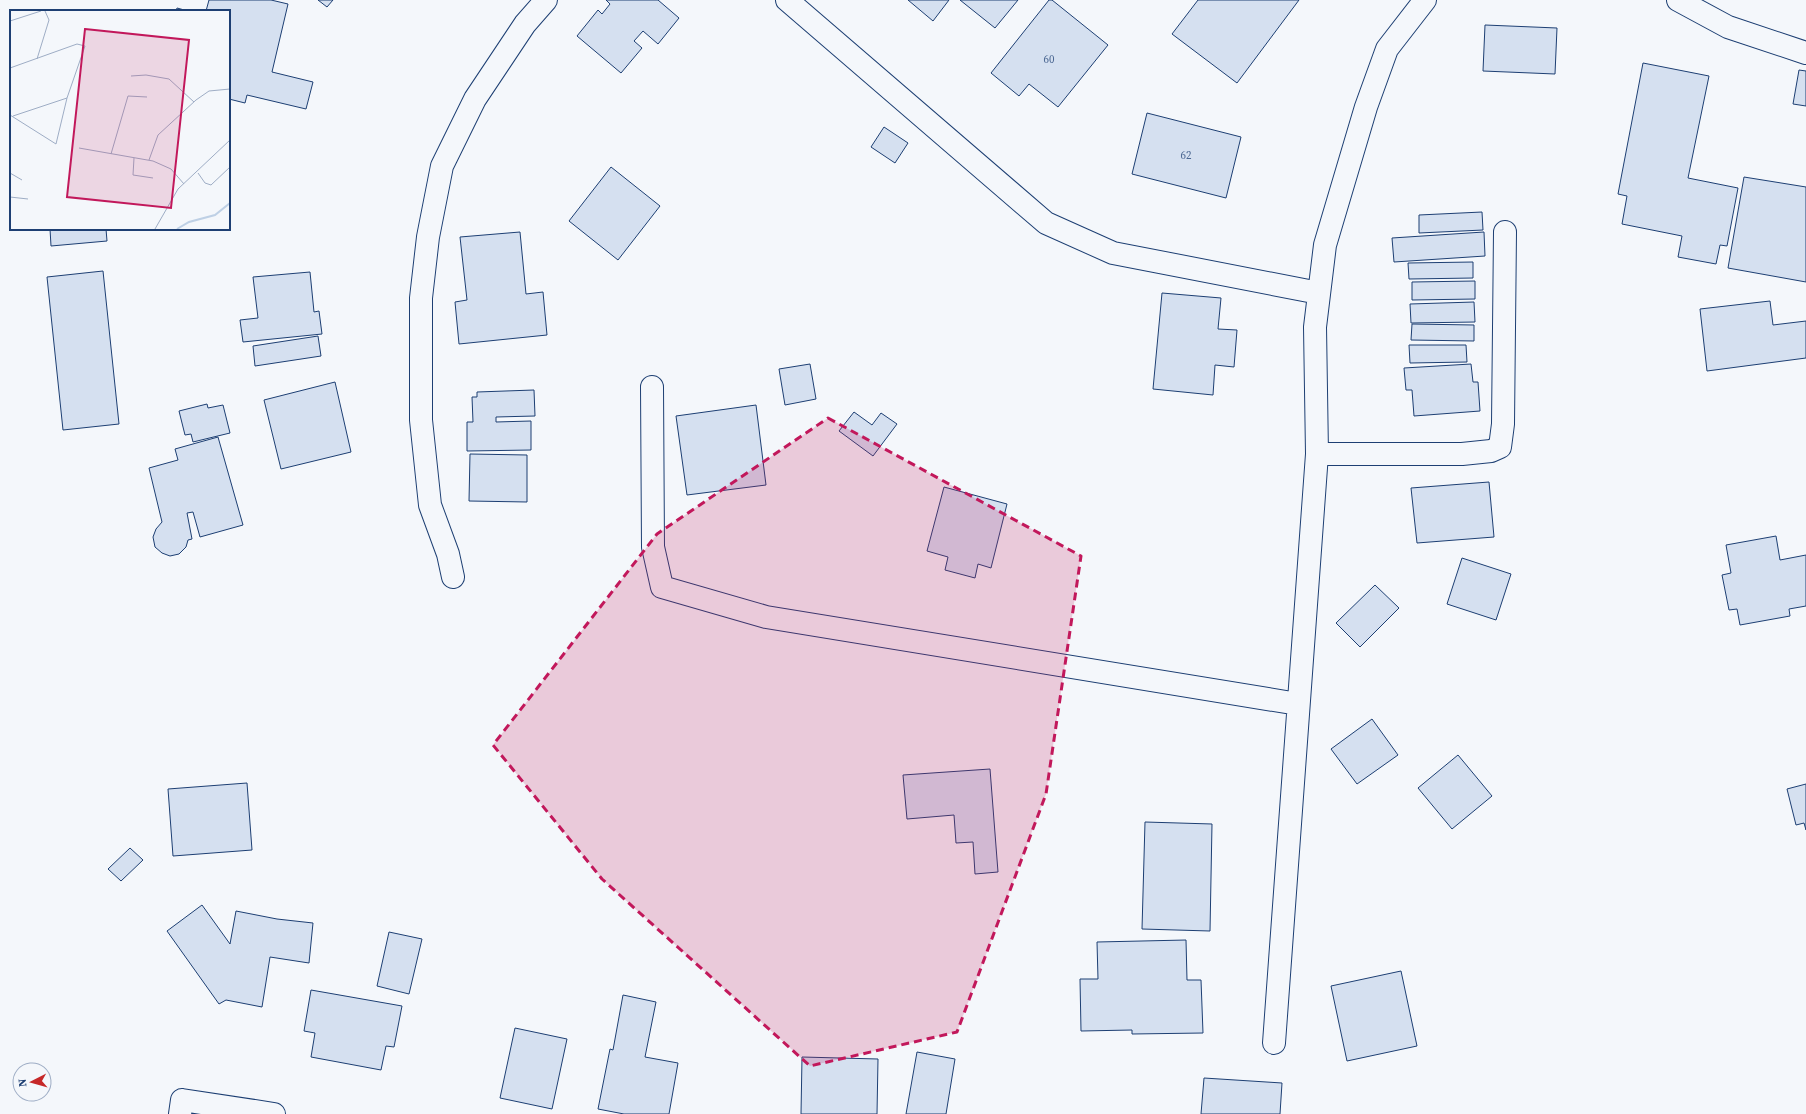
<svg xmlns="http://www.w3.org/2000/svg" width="1806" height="1114" viewBox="0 0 1806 1114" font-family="'Source Serif 4',serif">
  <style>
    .building { fill: #d5e0f0; stroke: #1d3f73 }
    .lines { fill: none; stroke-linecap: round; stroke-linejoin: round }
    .street-casing { stroke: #1d3f73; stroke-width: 24 }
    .street { stroke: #f4f7fb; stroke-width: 22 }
    .marked { fill: #c2185b; fill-opacity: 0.2; stroke: #c2185b; stroke-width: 3; stroke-dasharray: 8 5; stroke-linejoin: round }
    .labels { text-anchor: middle; stroke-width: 3; stroke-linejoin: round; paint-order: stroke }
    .number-label { font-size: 11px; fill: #4b6792 }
    .inset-river { fill: none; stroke: #bed0e5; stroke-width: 2 }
    .inset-road { fill: none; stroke: #9eadc5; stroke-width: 1 }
    .view { fill: #c2185b; fill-opacity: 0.15; stroke: #c2185b; stroke-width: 2 }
    .inset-edge { fill: none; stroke: #1d3f73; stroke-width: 2 }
  </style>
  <rect width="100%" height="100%" fill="#f4f7fb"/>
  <!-- building -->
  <path class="building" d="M 209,0 L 271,0 L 288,4 L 272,72 L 313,82 L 306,109 L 247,95 L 245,103 L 229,99 L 229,11 L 206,11 Z
    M 318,0 L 333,0 L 327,7 Z
    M 606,0 L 658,0 L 679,18 L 658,44 L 643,31 L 634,41 L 642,48 L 621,73 L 577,36 L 598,10 L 602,14 L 610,4 Z
    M 908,0 L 949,0 L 933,21 Z
    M 960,0 L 1018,0 L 995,28 Z
    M 1049,0 L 1052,0 L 1108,45 L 1058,107 L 1029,84 L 1019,96 L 991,73 Z
    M 1198,0 L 1299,0 L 1237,83 L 1172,34 Z
    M 177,8 L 188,11 L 176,11 Z
    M 1485,25 L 1557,28 L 1555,74 L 1483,71 Z
    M 1643,63 L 1709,76 L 1688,178 L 1738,188 L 1727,246 L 1720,245 L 1716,264 L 1678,257 L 1682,236 L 1622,224 L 1627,196 L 1618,194 Z
    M 1799,70 L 1806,71 L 1806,106 L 1793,104 Z
    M 1147,113 L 1241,137 L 1226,198 L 1132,174 Z
    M 884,127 L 908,143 L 895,163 L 871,147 Z
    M 611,167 L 660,206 L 618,260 L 569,221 Z
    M 1744,177 L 1806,187 L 1806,282 L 1728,268 Z
    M 1482,212 L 1483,230 L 1419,233 L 1419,215 Z
    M 50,229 L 106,229 L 107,241 L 51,246 Z
    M 520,232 L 526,294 L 543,292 L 547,335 L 459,344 L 455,302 L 467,300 L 460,237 Z
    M 1484,232 L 1485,256 L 1394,262 L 1392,238 Z
    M 1473,262 L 1473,278 L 1409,279 L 1408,263 Z
    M 103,271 L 119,424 L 63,430 L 47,277 Z
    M 310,272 L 314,312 L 319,311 L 322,334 L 243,342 L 240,320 L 258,318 L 253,277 Z
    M 1475,281 L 1475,299 L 1412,300 L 1412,282 Z
    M 1162,293 L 1221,298 L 1218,329 L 1237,330 L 1234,367 L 1215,365 L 1213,395 L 1153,389 Z
    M 1770,301 L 1773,325 L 1806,321 L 1806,358 L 1707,371 L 1700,309 Z
    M 1474,302 L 1475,322 L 1411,323 L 1410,304 Z
    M 1412,324 L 1474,325 L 1474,341 L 1411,340 Z
    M 318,336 L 321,356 L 255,366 L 253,346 Z
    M 1409,345 L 1466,345 L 1467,362 L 1410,363 Z
    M 810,364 L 816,399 L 785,405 L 779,369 Z
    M 1471,364 L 1473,382 L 1478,382 L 1480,411 L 1414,416 L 1412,390 L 1406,390 L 1404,368 Z
    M 335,382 L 351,452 L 281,469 L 264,400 Z
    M 534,390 L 535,416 L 496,417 L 496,422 L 531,421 L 531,450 L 467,451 L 467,422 L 473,422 L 472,397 L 477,397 L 477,392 Z
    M 207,404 L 208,408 L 223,405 L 230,433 L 193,442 L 191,434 L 185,435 L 179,411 Z
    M 756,405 L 766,485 L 687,495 L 676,416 Z
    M 854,412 L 872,425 L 881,413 L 897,424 L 873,456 L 839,431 Z
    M 218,437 L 243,525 L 200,537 L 193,512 L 187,513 L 192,539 L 188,540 L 186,547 L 179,554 L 170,556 L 162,553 L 155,547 L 153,537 L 156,529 L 162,522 L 149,468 L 178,460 L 175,449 Z
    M 470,454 L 527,455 L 527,502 L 469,501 Z
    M 1489,482 L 1494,537 L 1417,543 L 1411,488 Z
    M 944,487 L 1007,504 L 991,568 L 978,564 L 975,578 L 945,570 L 948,557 L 927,551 Z
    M 1776,536 L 1780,560 L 1806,555 L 1806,606 L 1789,609 L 1790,616 L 1740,625 L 1737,609 L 1729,610 L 1722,575 L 1731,573 L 1726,545 Z
    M 1462,558 L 1511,574 L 1496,620 L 1447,604 Z
    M 1375,585 L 1399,608 L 1360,647 L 1336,623 Z
    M 1372,719 L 1398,755 L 1357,784 L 1331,749 Z
    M 1458,755 L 1492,796 L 1452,829 L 1418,788 Z
    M 990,769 L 998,872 L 975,874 L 973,842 L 956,843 L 954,815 L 907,819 L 903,775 Z
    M 247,783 L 252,850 L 173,856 L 168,789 Z
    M 1806,784 L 1806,830 L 1804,823 L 1796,825 L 1787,789 Z
    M 1145,822 L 1212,824 L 1210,931 L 1142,929 Z
    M 130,848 L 143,860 L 121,881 L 108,869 Z
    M 202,905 L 230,944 L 236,911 L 277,919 L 313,923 L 309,963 L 270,957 L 262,1007 L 226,1000 L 219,1004 L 167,931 Z
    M 389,932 L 422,939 L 409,994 L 377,986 Z
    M 1186,940 L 1187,980 L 1201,980 L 1203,1033 L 1132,1034 L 1132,1030 L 1081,1031 L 1080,979 L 1098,979 L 1097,942 Z
    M 1401,971 L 1417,1046 L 1347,1061 L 1331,986 Z
    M 311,990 L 402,1006 L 394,1047 L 386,1046 L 381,1070 L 311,1057 L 315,1033 L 304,1031 Z
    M 623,995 L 656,1002 L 645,1057 L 678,1063 L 669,1114 L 624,1114 L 598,1109 L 610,1049 L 613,1050 Z
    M 515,1028 L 567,1039 L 552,1109 L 500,1098 Z
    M 917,1052 L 955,1059 L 946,1114 L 906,1114 Z
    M 802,1057 L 878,1059 L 877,1114 L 801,1114 Z
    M 1204,1078 L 1282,1083 L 1280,1114 L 1201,1114 Z"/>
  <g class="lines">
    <defs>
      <path id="street" d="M 787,0 L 1046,223 L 1113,253 L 1319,293
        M 1678,0 L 1728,27 L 1806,53
        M 652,387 L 653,547 L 662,587 L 766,617 L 1298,704
        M 1317,454 L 1462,454 L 1491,451 L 1500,447 L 1503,424 L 1505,232
        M 453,577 L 448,554 L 430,505 L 421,420 L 421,298 L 428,237 L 442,166 L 475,99 L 525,24 L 546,0
        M 1274,1043 L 1317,454 L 1315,327 L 1325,245 L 1366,107 L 1387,49 L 1425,0
        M 180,1114 L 182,1100 L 274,1114"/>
    </defs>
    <!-- street casing -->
    <use href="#street" class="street-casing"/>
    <!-- street -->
    <use href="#street" class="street"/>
  </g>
  <!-- marked area -->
  <path class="marked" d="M 828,418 L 1081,556 L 1046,794 L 957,1032 L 810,1066 L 602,879 L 493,745 L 657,534 Z"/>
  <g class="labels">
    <!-- number labels -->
    <g class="number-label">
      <text x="1049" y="63">60</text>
      <text x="1186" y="159">62</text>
    </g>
  </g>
  <!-- overview -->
  <g transform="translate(10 10)">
    <rect width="220" height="220" fill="#f4f7fb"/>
    <path class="inset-river" d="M 167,219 L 179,212 L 205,205 L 220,193"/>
    <path class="inset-road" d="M 0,11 L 31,1M 27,49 L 39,10 L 35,1M 0,58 L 67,34 L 75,36 L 57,88 L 46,134 L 0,105M 121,66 L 136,65 L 159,69 L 184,92M 3,106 L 57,88M 69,138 L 143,151 L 161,159 L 174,174M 101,144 L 118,86 L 137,87M 124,148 L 123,165 L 143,168M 139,150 L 148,125 L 186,90 L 199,81 L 220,79M 0,163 L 12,170M 188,163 L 195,173 L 201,175 L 220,157M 0,187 L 18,189M 145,219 L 168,179 L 220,130"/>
    <path class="view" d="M 75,19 L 179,30 L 161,198 L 57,187 Z"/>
    <rect width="220" height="220" class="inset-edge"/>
  </g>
  <!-- north arrow -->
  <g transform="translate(32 1082) rotate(264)"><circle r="19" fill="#f4f7fb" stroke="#9eadc5"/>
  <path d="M0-3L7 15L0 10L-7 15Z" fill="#c62828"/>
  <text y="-6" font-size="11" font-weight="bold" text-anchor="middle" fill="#1d3f73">N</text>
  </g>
</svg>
